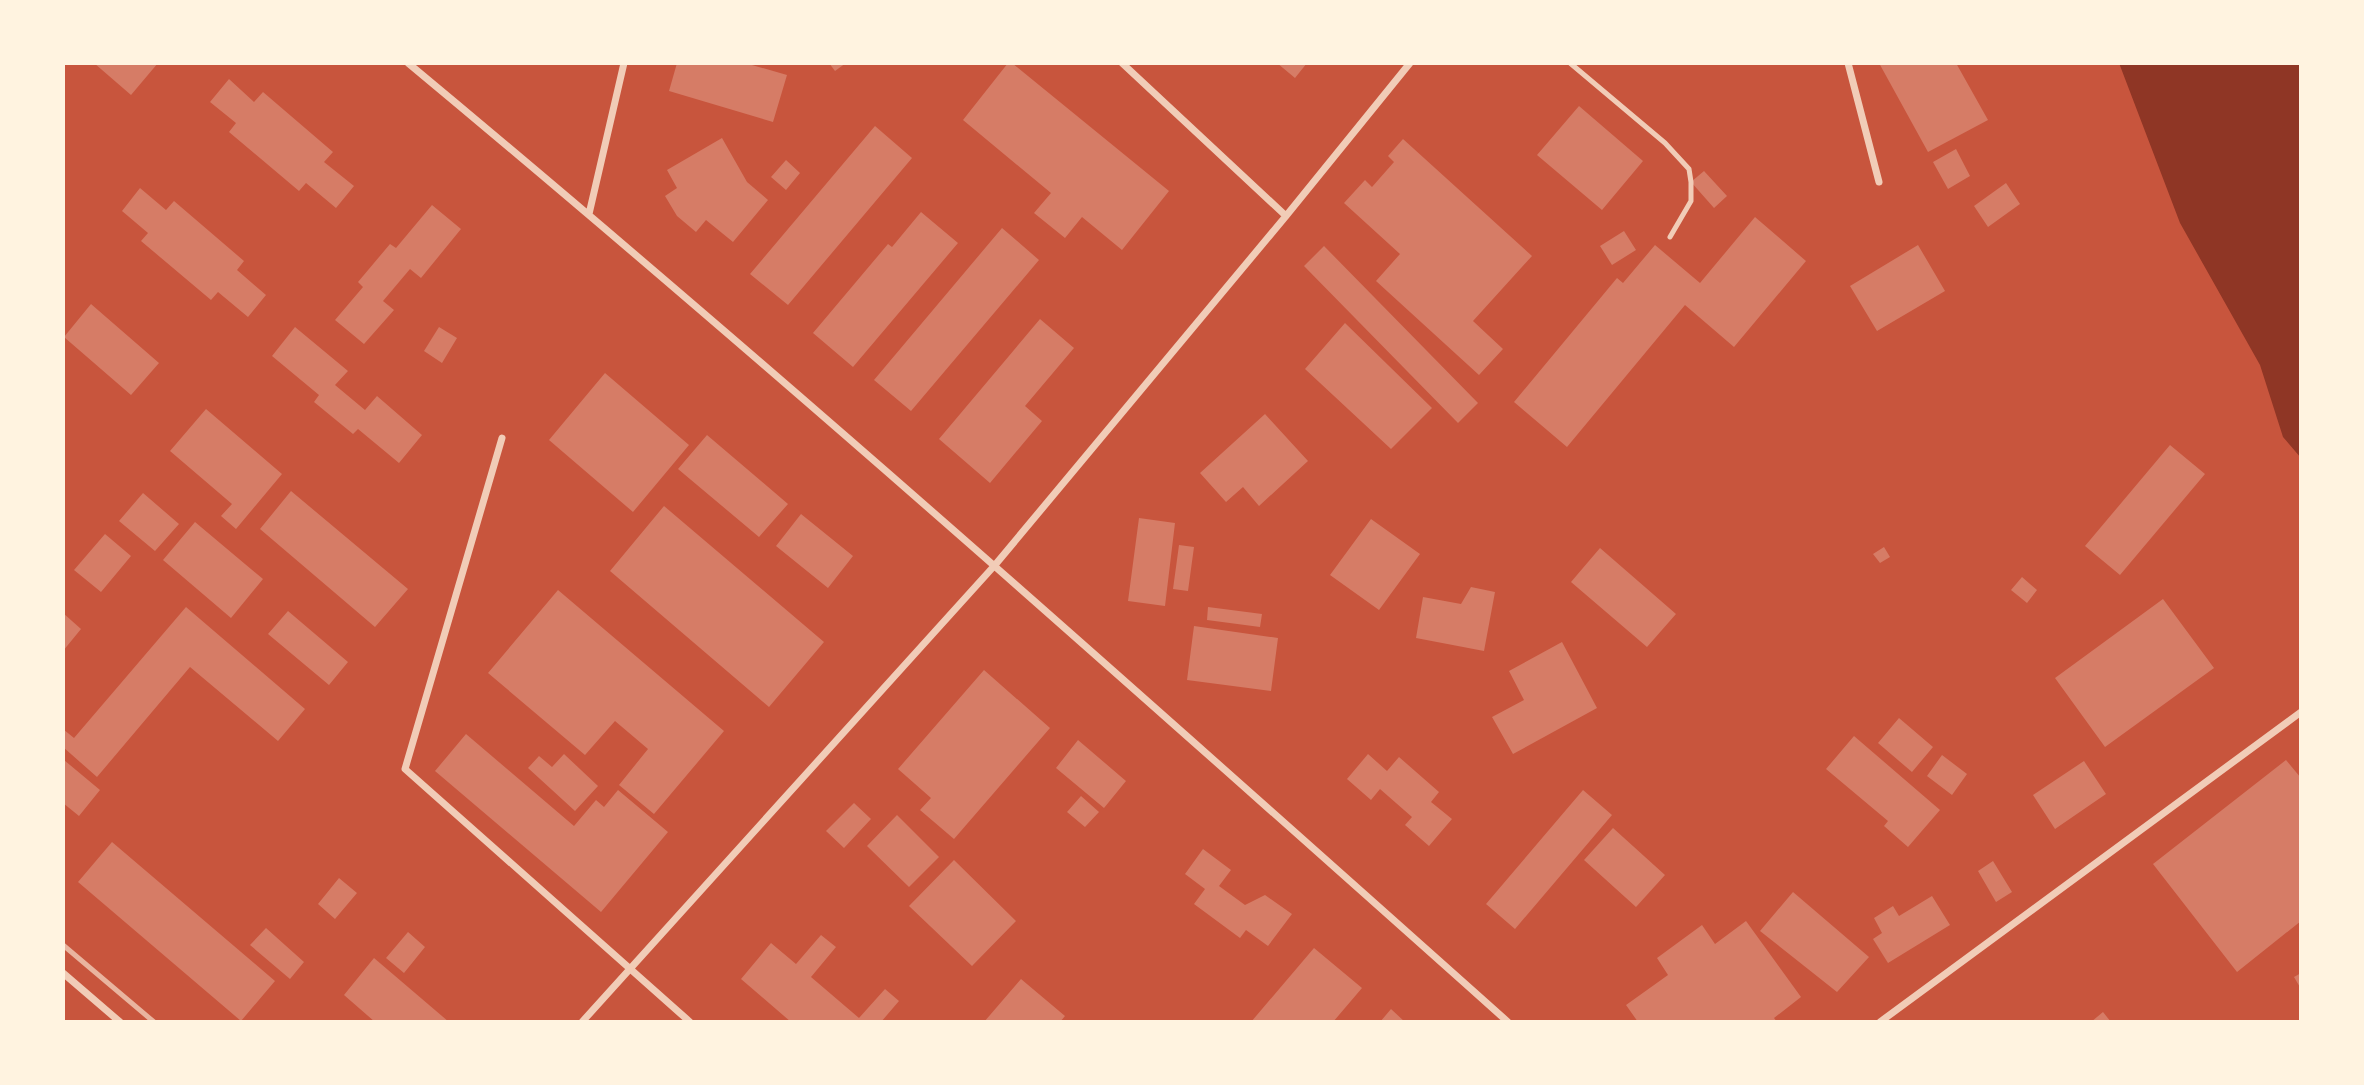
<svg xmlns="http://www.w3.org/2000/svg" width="2364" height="1085" viewBox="0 0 2364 1085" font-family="Inter,sans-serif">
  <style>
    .water { fill: #8f3625 }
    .building { fill: #d67c66 }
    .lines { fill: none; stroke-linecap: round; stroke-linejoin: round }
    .service { stroke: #f1ccb7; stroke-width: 5 }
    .minor { stroke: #f1ccb7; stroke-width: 7 }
    .rail { stroke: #e9b49f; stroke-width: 5 }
  </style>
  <rect width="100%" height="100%" fill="#c8553d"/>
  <!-- water -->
  <path class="water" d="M 2119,63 L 2301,63 L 2301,458 L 2283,437 L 2260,365 L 2180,223 Z"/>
  <!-- building -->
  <path class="building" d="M 94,63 L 158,63 L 131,95 Z
    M 677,63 L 745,63 L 787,75 L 773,122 L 669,91 Z
    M 829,63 L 846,63 L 835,71 Z
    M 1008,63 L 1012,63 L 1169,191 L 1122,250 L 1082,217 L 1065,238 L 1034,213 L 1051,193 L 963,120 Z
    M 1277,63 L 1307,63 L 1295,78 Z
    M 1879,63 L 1956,63 L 1988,120 L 1928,152 Z
    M 229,79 L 254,102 L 263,92 L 333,152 L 324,162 L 354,186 L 336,208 L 306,183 L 299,191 L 229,132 L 236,123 L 210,102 Z
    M 1579,106 L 1643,161 L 1602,210 L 1537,155 Z
    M 875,126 L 912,158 L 788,305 L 750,274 Z
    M 722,138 L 747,182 L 768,200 L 733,242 L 706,220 L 696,232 L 677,216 L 665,196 L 677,188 L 667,170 Z
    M 1403,139 L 1532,256 L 1473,321 L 1503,349 L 1479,375 L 1376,281 L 1400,254 L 1344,203 L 1365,180 L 1372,187 L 1394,162 L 1388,156 Z
    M 1956,149 L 1970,176 L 1948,189 L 1933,162 Z
    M 786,160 L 800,173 L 786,190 L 771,177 Z
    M 1704,171 L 1727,196 L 1714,208 L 1691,182 Z
    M 2006,183 L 2020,204 L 1988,227 L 1974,206 Z
    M 140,188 L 166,210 L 174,201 L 244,261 L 237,270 L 266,295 L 248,317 L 218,292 L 211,300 L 141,241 L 148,233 L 122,211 Z
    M 432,205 L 461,229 L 421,278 L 410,269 L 383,301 L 394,310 L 364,344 L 335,320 L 363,287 L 358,282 L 390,244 L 396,248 Z
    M 921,212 L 958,243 L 853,367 L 813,333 L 888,244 L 892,247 Z
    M 1755,217 L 1806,261 L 1734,347 L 1685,305 L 1567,447 L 1514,402 L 1617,278 L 1623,283 L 1655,245 L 1700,283 Z
    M 1002,228 L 1039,260 L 911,411 L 874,380 Z
    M 1624,231 L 1636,250 L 1612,265 L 1600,246 Z
    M 1918,245 L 1945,291 L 1877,331 L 1850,286 Z
    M 1324,246 L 1478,403 L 1458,423 L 1304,266 Z
    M 91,304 L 159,363 L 131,395 L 64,337 Z
    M 1040,319 L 1074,348 L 1025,406 L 1042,421 L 990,483 L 939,439 Z
    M 1345,323 L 1432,408 L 1391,449 L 1305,369 Z
    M 295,327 L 348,371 L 335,385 L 365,410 L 377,396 L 422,435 L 399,463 L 358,429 L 353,434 L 314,402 L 319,395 L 272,356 Z
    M 439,327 L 457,338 L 442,363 L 424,351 Z
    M 605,373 L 689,445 L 633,512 L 549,440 Z
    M 206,409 L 282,474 L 236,529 L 221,516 L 232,504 L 170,451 Z
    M 1265,414 L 1308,461 L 1259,506 L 1243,487 L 1226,502 L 1200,473 Z
    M 707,435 L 788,504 L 759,537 L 678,469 Z
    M 2170,445 L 2205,474 L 2120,575 L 2085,546 Z
    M 291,491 L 408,589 L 375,627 L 260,529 Z
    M 143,493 L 179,524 L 155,551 L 119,521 Z
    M 664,506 L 824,642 L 769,707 L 610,571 Z
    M 801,514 L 853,556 L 828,588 L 776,546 Z
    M 1139,518 L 1175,523 L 1165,606 L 1128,601 Z
    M 1371,519 L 1420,554 L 1379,610 L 1330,575 Z
    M 195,522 L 263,579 L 231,618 L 163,560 Z
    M 105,534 L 131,556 L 101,592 L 74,570 Z
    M 1179,545 L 1194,547 L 1188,591 L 1173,589 Z
    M 1884,547 L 1890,557 L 1880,563 L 1873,554 Z
    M 1600,548 L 1676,614 L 1647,647 L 1571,582 Z
    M 2022,577 L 2037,590 L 2027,603 L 2011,590 Z
    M 1471,587 L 1495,592 L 1484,651 L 1416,638 L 1423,597 L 1461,604 Z
    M 558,590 L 724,731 L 654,814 L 619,785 L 648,749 L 615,721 L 585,755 L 488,673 Z
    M 2163,599 L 2214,668 L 2105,747 L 2055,678 Z
    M 186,607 L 305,709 L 278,741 L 190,667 L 97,777 L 63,747 L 63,729 L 74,738 Z
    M 1208,607 L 1262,614 L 1260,627 L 1207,620 Z
    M 288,611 L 348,662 L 329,685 L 268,634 Z
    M 63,613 L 81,629 L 63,651 Z
    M 1194,626 L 1278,638 L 1271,691 L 1187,680 Z
    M 1562,642 L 1597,708 L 1513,754 L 1492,717 L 1524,700 L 1509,671 Z
    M 984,670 L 1050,728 L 954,839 L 920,810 L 931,798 L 898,769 Z
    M 1899,718 L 1933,747 L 1912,772 L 1878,743 Z
    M 466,734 L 574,826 L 596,800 L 604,807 L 618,790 L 668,832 L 601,912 L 435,771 Z
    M 1854,736 L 1940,810 L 1908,847 L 1884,826 L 1888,821 L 1826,769 Z
    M 1078,740 L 1126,781 L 1104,808 L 1056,768 Z
    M 564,754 L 598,786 L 575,811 L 528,768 L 539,756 L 552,767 Z
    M 1368,754 L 1387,771 L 1399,757 L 1439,792 L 1431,802 L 1452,819 L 1429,846 L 1405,825 L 1412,817 L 1380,789 L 1371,800 L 1347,779 Z
    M 1942,755 L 1967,774 L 1952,795 L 1927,776 Z
    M 64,760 L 100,790 L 79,816 L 63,803 Z
    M 2286,760 L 2301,778 L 2301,921 L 2237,972 L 2153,864 Z
    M 2084,761 L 2106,794 L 2055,829 L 2033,795 Z
    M 1583,790 L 1612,815 L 1515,929 L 1486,904 Z
    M 1081,796 L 1099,812 L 1085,827 L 1067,812 Z
    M 854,803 L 871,819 L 844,848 L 826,831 Z
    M 897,815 L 939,857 L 909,887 L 867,846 Z
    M 1613,828 L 1665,875 L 1636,907 L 1584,860 Z
    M 112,842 L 275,981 L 241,1021 L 78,882 Z
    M 1203,849 L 1231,870 L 1219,886 L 1245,905 L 1265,895 L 1292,914 L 1268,946 L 1246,930 L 1240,938 L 1194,904 L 1205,889 L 1185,874 Z
    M 954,860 L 1016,921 L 972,966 L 909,906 Z
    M 1993,861 L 2012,892 L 1996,902 L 1978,871 Z
    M 339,878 L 357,893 L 335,919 L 318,904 Z
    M 1793,892 L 1869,957 L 1837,992 L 1760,931 Z
    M 1932,896 L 1950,925 L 1888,963 L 1873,939 L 1882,933 L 1874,918 L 1893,906 L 1899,916 Z
    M 1746,921 L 1801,997 L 1774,1018 L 1777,1022 L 1638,1022 L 1626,1005 L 1668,975 L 1657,958 L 1702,925 L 1715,944 Z
    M 266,928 L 304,962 L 290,979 L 250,945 Z
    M 408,932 L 425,947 L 404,973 L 386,958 Z
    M 821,935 L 836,947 L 811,977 L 859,1018 L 885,989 L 899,1001 L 881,1022 L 791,1022 L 741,979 L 771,943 L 796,964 Z
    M 1314,948 L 1362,988 L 1333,1022 L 1251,1022 Z
    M 374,958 L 449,1022 L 375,1022 L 344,995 Z
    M 2301,973 L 2301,989 L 2294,977 Z
    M 1021,979 L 1065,1016 L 1060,1022 L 984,1022 Z
    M 1391,1009 L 1405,1022 L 1380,1022 Z
    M 2103,1012 L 2111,1022 L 2091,1022 Z"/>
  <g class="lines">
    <!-- service -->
    <path class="service" d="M 1570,63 L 1665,143 L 1689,169 L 1691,182 L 1691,201 L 1670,237"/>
    <!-- minor -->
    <path class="minor" d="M 408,63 C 782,374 1145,698 1508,1022
      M 1122,63 L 1286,216
      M 1848,63 L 1879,182
      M 589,214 L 624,63
      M 502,438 L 405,769 L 690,1022
      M 63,973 L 120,1022
      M 582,1022 L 995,565 L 1286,216 L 1410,63
      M 1880,1022 L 2301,712"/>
    <!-- rail -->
    <path class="rail" d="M 63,945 L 154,1022"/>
  </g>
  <!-- border -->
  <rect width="2364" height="1085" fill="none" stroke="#fff3e0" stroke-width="130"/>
</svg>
